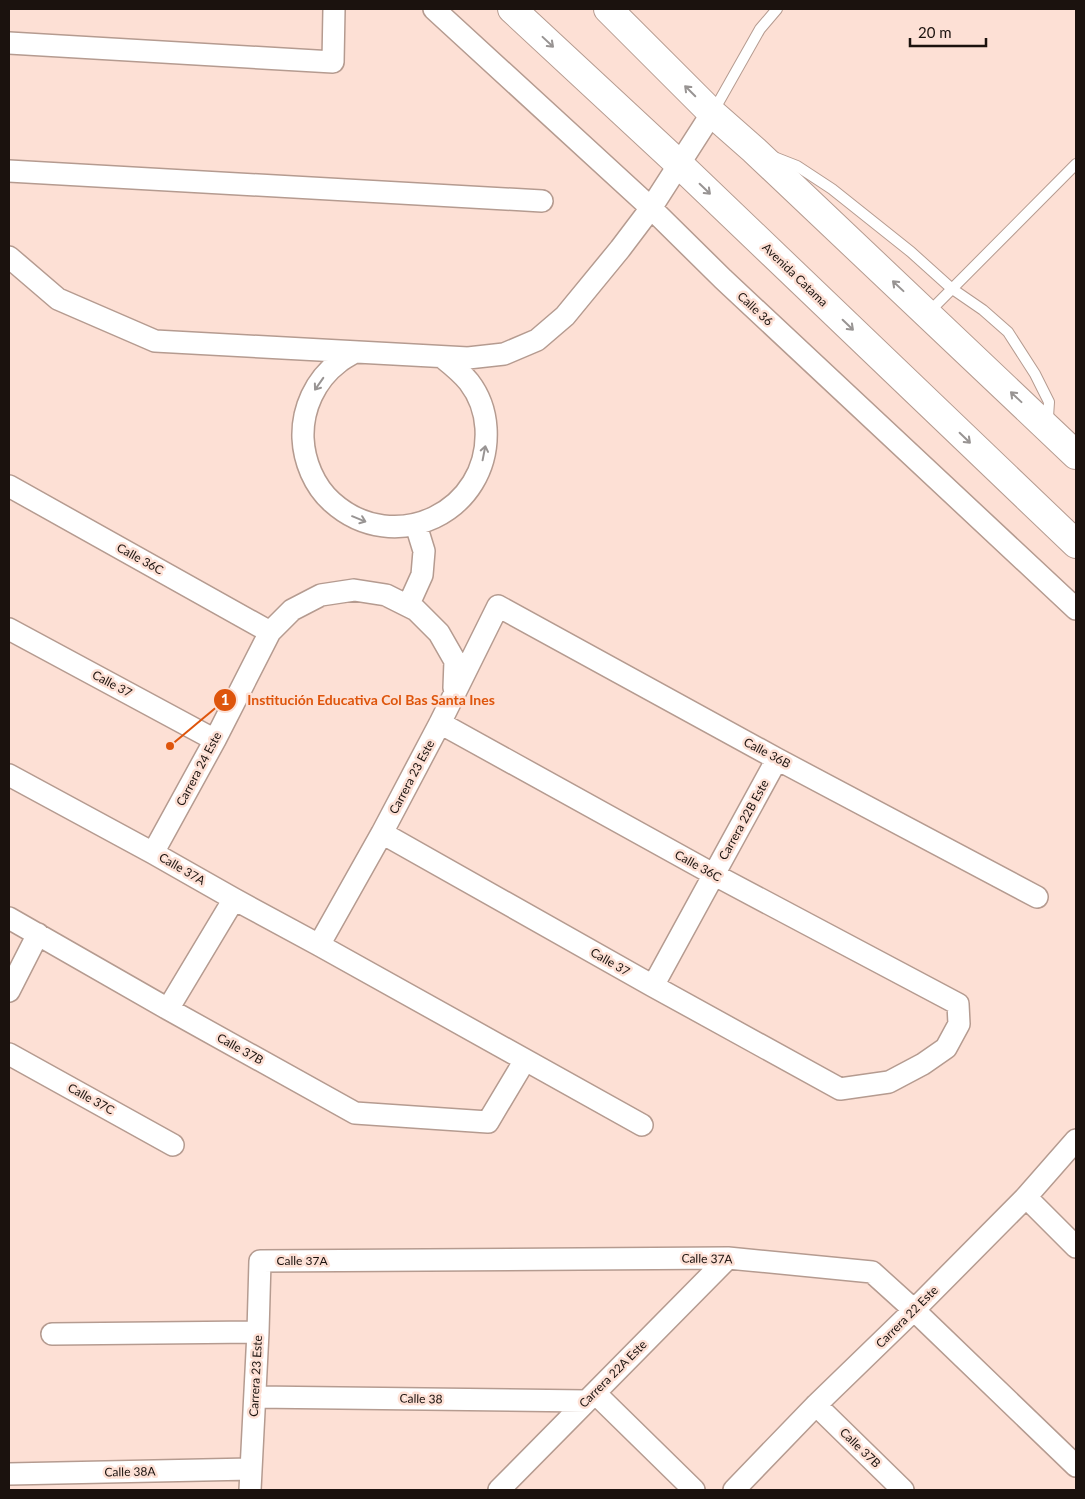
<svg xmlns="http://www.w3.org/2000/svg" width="1085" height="1499" viewBox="0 0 1085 1499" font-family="Lato,sans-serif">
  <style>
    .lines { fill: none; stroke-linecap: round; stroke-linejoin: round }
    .service-casing { stroke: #b59b90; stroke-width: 12 }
    .minor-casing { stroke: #b59b90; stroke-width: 24 }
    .secondary-casing { stroke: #b59b90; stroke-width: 30 }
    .service { stroke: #fff; stroke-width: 10 }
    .minor { stroke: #fff; stroke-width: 21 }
    .secondary { stroke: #fff; stroke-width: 28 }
    .oneway { stroke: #989493 }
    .labels { text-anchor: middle; stroke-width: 5; stroke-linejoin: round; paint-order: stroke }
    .street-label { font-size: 12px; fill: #1b120e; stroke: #fde0d5 }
    .leader { fill: none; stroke: #de550c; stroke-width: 2 }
    .callout-dot { fill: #de550c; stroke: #fde0d5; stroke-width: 2 }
    .mark-label { font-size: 15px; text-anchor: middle; font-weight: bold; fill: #fff }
    .callout-label { font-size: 14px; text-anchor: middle; font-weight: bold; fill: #de550c; stroke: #fde0d5; stroke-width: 5; stroke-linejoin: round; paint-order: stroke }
  </style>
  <rect width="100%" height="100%" fill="#fde0d5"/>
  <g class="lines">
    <defs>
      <path id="service" d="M 713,112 L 760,29 L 777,9
        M 774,157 L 797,166 L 832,189 L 911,252 L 951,288 L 983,310 L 1008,332 L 1035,374 L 1049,402 L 1048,417 L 1045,422
        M 928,313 L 1076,164"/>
      <path id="minor" d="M 434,9 L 651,208 L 723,279 L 1076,609
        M 9,43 L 333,62 L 334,9
        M 9,171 L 542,201
        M 9,257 L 58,299 L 155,341 L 468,358 L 504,354 L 537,340 L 565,316 L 620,249 L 651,208 L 712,113
        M 355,352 C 350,355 344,358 339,362 C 315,380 302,409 303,438 C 304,461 314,486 332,502 C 394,558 491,512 486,428 C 485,412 479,395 469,382 C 461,372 452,365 442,357
        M 9,486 L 270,632
        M 408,606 L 422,575 L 424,551 L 416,525
        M 9,629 L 215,740
        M 9,775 L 153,853 L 234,899 L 319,945 L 642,1125
        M 382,833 L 653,986 L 840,1089 L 889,1082 L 923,1064 L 946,1048 L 959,1024 L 958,1004 L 713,874 L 440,723
        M 153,853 L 215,740 L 270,632 L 292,610 L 321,595 L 354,590 L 386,595 L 416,610 L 439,633 L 455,661 L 454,688
        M 9,918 L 168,1009 L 355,1113 L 488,1122 L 525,1060
        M 319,945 L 382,833 L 440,723 L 498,606 L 777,759 L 1037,897
        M 653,986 L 777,759
        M 9,991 L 38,934
        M 168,1009 L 234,899
        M 9,1054 L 173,1145
        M 1026,1197 L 1076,1247
        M 52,1334 L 258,1332
        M 595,1393 L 694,1490
        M 255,1397 L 587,1401
        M 816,1405 L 903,1490
        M 9,1474 L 251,1469
        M 250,1490 L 258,1332 L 260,1261 L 728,1258 L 872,1272 L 914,1310 L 1076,1466
        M 499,1490 L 728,1258
        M 734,1490 L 816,1405 L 914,1310 L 1026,1197 L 1076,1140"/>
      <path id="secondary" d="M 512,9 L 680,165 L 1076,544
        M 608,9 L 712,113 L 754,150 L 1076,455"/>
    </defs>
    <!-- service casing -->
    <use href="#service" class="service-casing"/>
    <!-- minor casing -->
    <use href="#minor" class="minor-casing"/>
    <!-- secondary casing -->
    <use href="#secondary" class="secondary-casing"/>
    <!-- service -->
    <use href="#service" class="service"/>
    <!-- minor -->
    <use href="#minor" class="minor"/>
    <!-- secondary -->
    <use href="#secondary" class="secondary"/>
  </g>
  <!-- one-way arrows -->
  <defs><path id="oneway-shaft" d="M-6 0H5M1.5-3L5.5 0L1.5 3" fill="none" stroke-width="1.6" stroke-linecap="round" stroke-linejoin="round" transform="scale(1.25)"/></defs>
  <g class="oneway">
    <use href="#oneway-shaft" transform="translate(548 42) rotate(43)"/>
    <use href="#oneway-shaft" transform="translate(690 91) rotate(-135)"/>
    <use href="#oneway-shaft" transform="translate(705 189) rotate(44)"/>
    <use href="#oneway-shaft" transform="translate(898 286) rotate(-137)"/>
    <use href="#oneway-shaft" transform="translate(848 325) rotate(44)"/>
    <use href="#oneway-shaft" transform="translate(319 384) rotate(125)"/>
    <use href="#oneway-shaft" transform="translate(1016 397) rotate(-137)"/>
    <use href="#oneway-shaft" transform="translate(965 438) rotate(44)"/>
    <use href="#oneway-shaft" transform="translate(484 453) rotate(-79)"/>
    <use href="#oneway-shaft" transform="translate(359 519) rotate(22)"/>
  </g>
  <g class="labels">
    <!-- street labels -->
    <g class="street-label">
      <text transform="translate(795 275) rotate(44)" y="4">Avenida Catama</text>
      <text transform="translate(755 309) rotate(43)" y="4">Calle 36</text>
      <text transform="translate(140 559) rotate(29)" y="4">Calle 36C</text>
      <text transform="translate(112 684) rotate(28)" y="4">Calle 37</text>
      <text transform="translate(767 753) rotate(28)" y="4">Calle 36B</text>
      <text transform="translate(199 769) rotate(-62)" y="4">Carrera 24 Este</text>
      <text transform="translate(412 777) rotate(-62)" y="4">Carrera 23 Este</text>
      <text transform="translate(744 820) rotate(-61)" y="4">Carrera 22B Este</text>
      <text transform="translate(698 866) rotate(29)" y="4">Calle 36C</text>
      <text transform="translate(182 869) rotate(30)" y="4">Calle 37A</text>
      <text transform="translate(610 962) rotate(30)" y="4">Calle 37</text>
      <text transform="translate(240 1049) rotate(29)" y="4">Calle 37B</text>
      <text transform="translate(91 1099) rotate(29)" y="4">Calle 37C</text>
      <text transform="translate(707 1259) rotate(1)" y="4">Calle 37A</text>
      <text x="302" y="1265">Calle 37A</text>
      <text transform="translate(907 1317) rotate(-45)" y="4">Carrera 22 Este</text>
      <text transform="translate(613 1374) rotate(-45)" y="4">Carrera 22A Este</text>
      <text transform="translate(256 1376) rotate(-87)" y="4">Carrera 23 Este</text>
      <text transform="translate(421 1399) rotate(1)" y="4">Calle 38</text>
      <text transform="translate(860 1448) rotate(44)" y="4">Calle 37B</text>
      <text transform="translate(130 1472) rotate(-1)" y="4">Calle 38A</text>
    </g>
  </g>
  <!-- callouts -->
  <path class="leader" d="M170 746L225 700"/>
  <g class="callout-dot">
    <circle cx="170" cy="746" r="5"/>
    <circle cx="225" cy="700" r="12"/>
  </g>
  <g class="mark-label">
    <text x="225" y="705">1</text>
  </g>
  <g class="callout-label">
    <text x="371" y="705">Institución Educativa Col Bas Santa Ines</text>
  </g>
  <!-- border -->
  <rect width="1085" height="1499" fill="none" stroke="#1b120e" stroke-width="20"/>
  <!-- scale -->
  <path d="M910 38v8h76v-8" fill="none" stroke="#1b120e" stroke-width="2.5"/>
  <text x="918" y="38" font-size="15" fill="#1b120e" stroke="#fde0d5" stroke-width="4" paint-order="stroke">20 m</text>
</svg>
